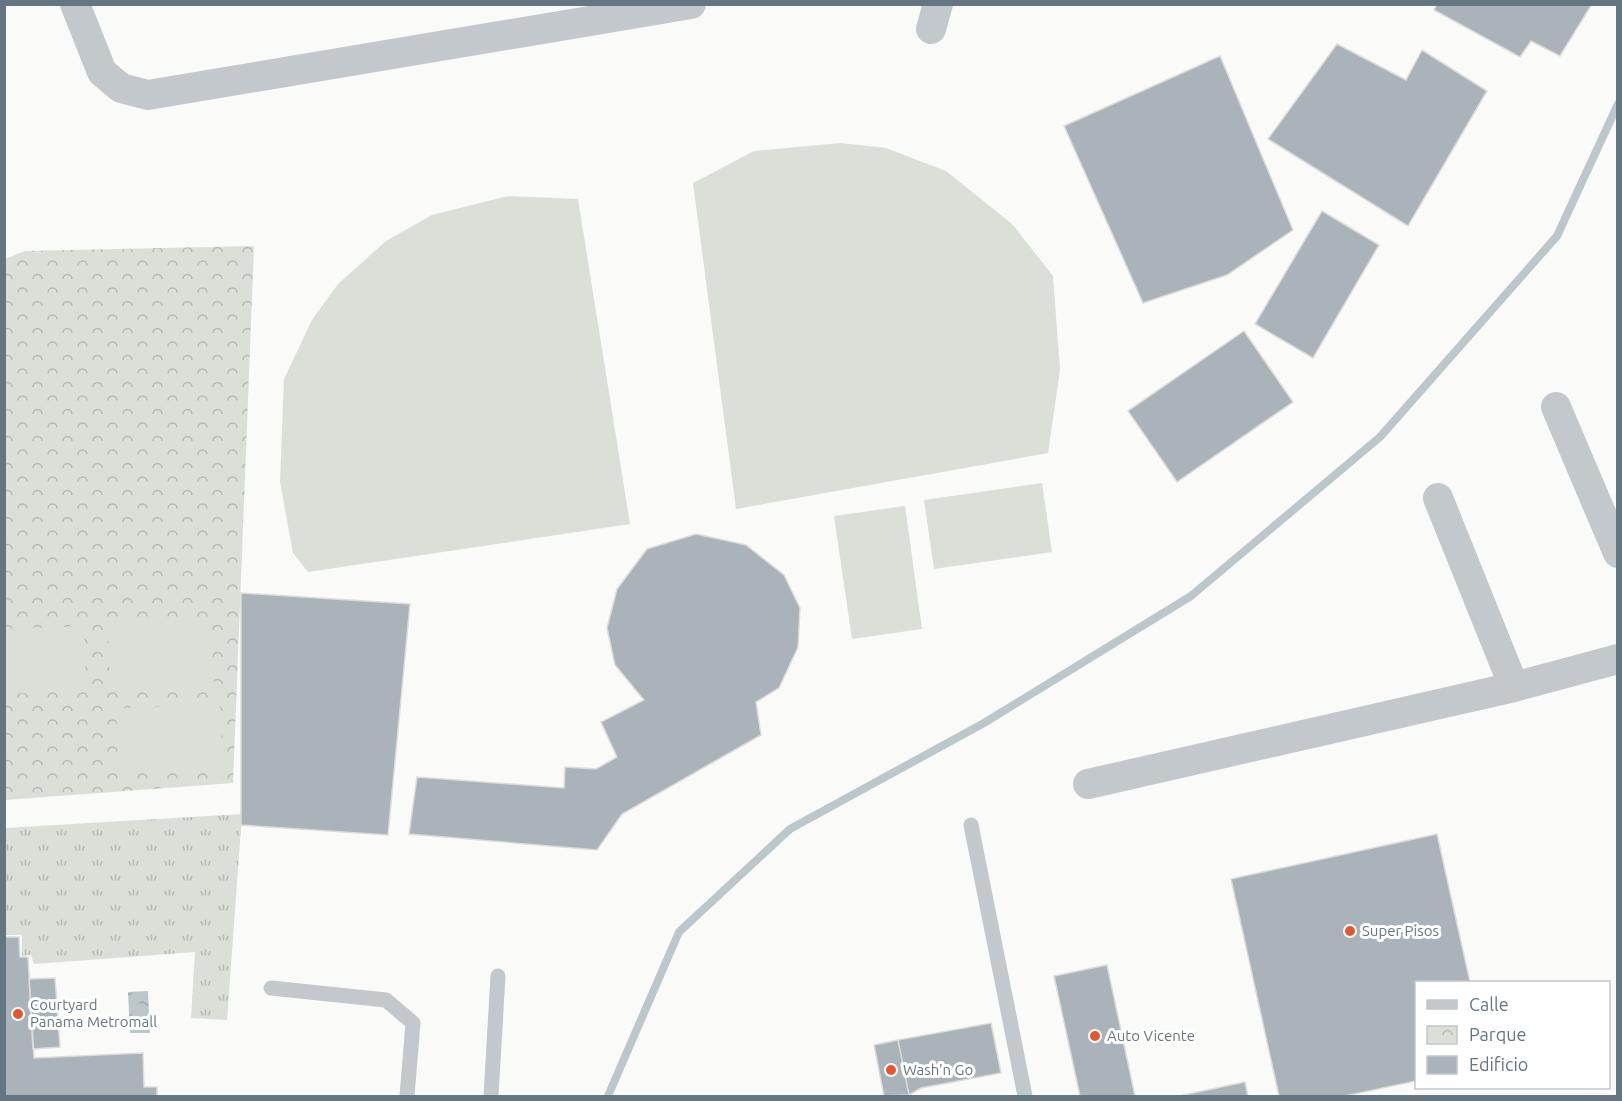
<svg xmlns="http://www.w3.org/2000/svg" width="1622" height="1101" viewBox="0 0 1622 1101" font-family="Ubuntu,sans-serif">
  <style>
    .grass { fill: url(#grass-tufts) }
    .park { fill: url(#park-crowns) }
    .garden { fill: #dadfd7 }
    .water { fill: url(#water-ripples) }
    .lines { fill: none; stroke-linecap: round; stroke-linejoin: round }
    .stream { stroke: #bbc7cb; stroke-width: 8 }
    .building { fill: #aab3b9; stroke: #dcdcda; stroke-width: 1.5 }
    .lane { stroke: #c3c8cc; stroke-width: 15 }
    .street { stroke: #c3c8cc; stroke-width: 30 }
    .poi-dot { fill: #e4572e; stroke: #fff; stroke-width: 2 }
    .labels { text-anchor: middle; stroke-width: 6; stroke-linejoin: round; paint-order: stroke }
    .poi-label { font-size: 15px; fill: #657683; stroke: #fff; text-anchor: start }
  </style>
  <defs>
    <pattern id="grass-tufts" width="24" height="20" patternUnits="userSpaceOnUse" patternTransform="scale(1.5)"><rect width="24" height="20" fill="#dadfd7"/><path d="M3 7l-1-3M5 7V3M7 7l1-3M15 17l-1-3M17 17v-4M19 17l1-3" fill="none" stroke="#b4b9b4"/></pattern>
    <pattern id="park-crowns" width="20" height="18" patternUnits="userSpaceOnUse" patternTransform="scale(1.5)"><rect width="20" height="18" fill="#dadfd7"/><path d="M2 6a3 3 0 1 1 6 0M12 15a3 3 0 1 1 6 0" fill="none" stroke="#b4b9b4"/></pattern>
    <pattern id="water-ripples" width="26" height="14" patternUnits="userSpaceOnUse" patternTransform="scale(1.5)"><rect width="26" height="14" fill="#bbc7cb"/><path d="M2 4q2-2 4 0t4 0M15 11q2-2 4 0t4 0" fill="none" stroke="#9ca6aa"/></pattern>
  </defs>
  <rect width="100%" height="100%" fill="#fafaf8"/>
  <!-- grass -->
  <path class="grass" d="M 242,814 L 227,1020 L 191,1018 L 195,952 L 34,964 L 31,955 L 22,956 L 22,935 L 5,935 L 5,828 Z"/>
  <!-- park -->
  <path class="park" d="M 254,246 L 233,783 L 5,800 L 5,259 L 25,251 Z"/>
  <!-- garden -->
  <path class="garden" d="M 841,143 L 886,148 L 946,171 L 1012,224 L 1053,276 L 1060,370 L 1048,453 L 736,509 L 693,183 L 754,151 Z
    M 508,196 L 578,199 L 630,524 L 308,572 L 293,553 L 280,482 L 284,379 L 312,320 L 338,284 L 386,241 L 432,215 Z
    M 1042,483 L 1052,552 L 934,569 L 924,500 Z
    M 905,506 L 922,629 L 852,639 L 834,516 Z
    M 211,621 L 214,686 L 110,690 L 108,625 Z
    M 84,626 L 86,691 L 5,694 L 5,629 Z
    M 220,704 L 223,769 L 119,773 L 116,708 Z"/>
  <!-- water -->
  <path class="water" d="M 148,991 L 150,1033 L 130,1033 L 128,992 Z"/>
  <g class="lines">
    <!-- stream -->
    <path class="stream" d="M 608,1096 L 679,932 L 790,829 L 984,723 L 1191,596 L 1380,437 L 1557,236 L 1618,104"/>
  </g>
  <!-- building -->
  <path class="building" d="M 1437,4 L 1592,4 L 1560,56 L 1531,41 L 1520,57 L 1434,10 Z
    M 1337,44 L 1406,80 L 1422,50 L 1487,91 L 1408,226 L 1268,139 Z
    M 1220,56 L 1293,230 L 1227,275 L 1143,303 L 1064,126 Z
    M 1322,211 L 1379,245 L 1313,358 L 1255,324 Z
    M 1244,331 L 1293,402 L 1177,482 L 1128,411 Z
    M 696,534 L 746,545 L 784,575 L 800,608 L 798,647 L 779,688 L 756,702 L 761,735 L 622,814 L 597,850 L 409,834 L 417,777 L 564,788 L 565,767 L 596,769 L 617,757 L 601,722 L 644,700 L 615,665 L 607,628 L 617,589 L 647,549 Z
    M 241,593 L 410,604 L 388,835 L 241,825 Z
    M 1437,834 L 1470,982 L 1416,982 L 1416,1081 L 1345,1096 L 1279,1096 L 1231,879 Z
    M 4,937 L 19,937 L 20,957 L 28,957 L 34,1058 L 143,1053 L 144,1087 L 157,1087 L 157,1096 L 4,1096 Z
    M 1107,965 L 1135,1096 L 1080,1096 L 1054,976 Z
    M 55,978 L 60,1047 L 33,1049 L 29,979 Z
    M 991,1023 L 1001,1073 L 921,1088 L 909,1095 L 898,1040 Z
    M 898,1040 L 909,1095 L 884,1096 L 874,1045 Z
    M 1245,1082 L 1248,1096 L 1179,1096 Z"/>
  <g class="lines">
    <!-- lane -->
    <path class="lane" d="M 971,825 L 1025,1096
      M 271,988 L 386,1000 L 413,1023 L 407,1096
      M 491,1096 L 498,976"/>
    <!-- street -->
    <path class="street" d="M 75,4 L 102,72 L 121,88 L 148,95 L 691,4
      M 931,29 L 938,4
      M 1556,407 L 1618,553
      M 1438,498 L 1514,687
      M 1088,784 L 1514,687 L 1618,659"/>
  </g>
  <!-- markers -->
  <g class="poi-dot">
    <circle cx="1350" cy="931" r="6"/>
    <circle cx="18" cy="1014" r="6"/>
    <circle cx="1095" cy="1036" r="6"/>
    <circle cx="891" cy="1070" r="6"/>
  </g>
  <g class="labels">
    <!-- poi labels -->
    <g class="poi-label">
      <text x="1362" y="936">Super Pisos</text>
      <text x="30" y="1010">Courtyard<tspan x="30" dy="17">Panama Metromall</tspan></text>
      <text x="1107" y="1041">Auto Vicente</text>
      <text x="903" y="1075">Wash'n Go</text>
    </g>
  </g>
  <!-- border -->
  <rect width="1622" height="1101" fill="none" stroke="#657683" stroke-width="12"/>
  <!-- legend -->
  <rect x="1415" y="981" width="195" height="108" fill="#ffffff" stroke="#c1c8cd" stroke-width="1.5"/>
  <rect x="1427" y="1000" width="30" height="9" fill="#c3c8cc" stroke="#c1c8cd" stroke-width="1.5"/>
  <text x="1469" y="1011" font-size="18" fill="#657683">Calle</text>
  <rect x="1427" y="1026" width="30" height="18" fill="url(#park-crowns)" stroke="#c1c8cd" stroke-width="1.5"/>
  <text x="1469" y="1041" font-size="18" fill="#657683">Parque</text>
  <rect x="1427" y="1056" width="30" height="18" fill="#aab3b9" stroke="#c1c8cd" stroke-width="1.5"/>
  <text x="1469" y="1071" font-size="18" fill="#657683">Edificio</text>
</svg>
